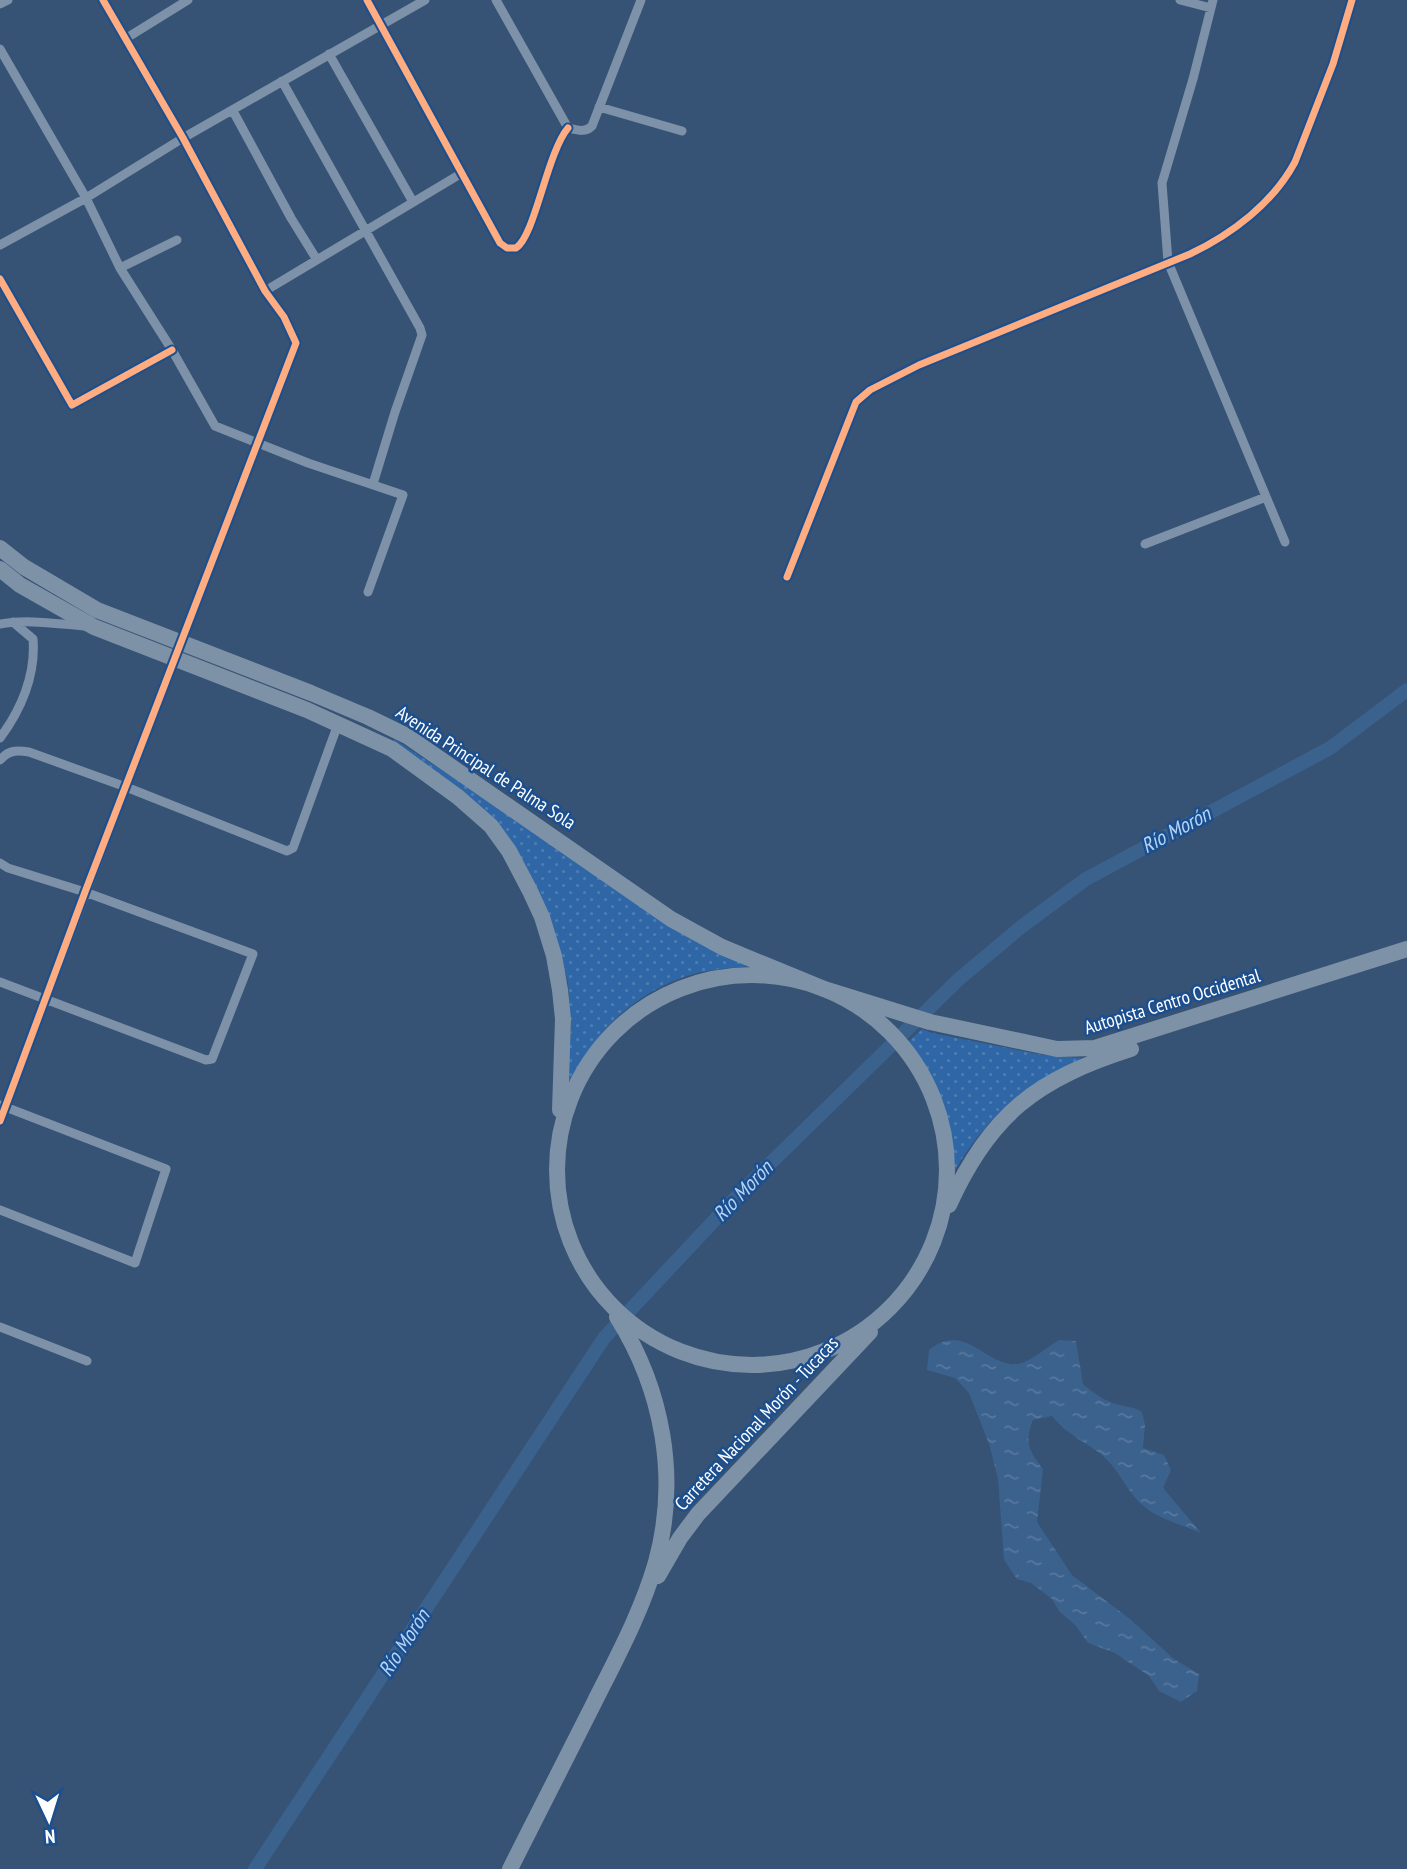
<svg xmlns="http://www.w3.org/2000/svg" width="1407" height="1869" viewBox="0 0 1407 1869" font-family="'PT Sans Narrow',sans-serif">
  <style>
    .grass { fill: url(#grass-dots) }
    .water { fill: url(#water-ripples) }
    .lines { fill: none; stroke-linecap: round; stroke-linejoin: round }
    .river { stroke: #3b618d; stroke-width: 14 }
    .street { stroke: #7d92a8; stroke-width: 9 }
    .highway { stroke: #7e92a7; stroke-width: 16 }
    .street-bridge { stroke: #7d92a8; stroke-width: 9 }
    .cycleway-casing { stroke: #1b4f8f; stroke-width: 11 }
    .cycleway { stroke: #ffac80; stroke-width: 7 }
    .labels { text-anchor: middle; stroke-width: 5; stroke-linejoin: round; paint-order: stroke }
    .street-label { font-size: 19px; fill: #fff; stroke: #1b4f8f }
    .water-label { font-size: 21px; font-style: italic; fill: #b5d3f5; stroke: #1b4f8f }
  </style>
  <defs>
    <pattern id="grass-dots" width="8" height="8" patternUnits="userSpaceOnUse" patternTransform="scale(1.75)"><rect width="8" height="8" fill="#2f66a5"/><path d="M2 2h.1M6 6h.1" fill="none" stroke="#4e7db2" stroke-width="1.8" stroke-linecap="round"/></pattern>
    <pattern id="water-ripples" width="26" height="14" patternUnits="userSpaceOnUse" patternTransform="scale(1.75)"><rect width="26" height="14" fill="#3b618d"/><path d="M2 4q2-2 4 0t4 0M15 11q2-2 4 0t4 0" fill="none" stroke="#58799e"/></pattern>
  </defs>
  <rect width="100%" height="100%" fill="#365274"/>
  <!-- grass -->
  <path class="grass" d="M 394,739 L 505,811 L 659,919 L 705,946 L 750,966 C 733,968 714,969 697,973 C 651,985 612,1015 586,1054 C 579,1064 575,1077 570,1088 L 567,1086 L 571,1026 L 568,983 L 559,951 L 506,837 L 393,743 Z
    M 922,1029 L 932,1033 L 1043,1055 L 1082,1058 C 1062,1070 1040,1081 1021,1094 C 994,1114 970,1144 954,1172 C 951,1113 940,1091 909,1041 Z"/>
  <!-- water -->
  <path class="water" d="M 1059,1340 L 1076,1341 L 1083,1384 C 1093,1393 1106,1402 1120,1405 C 1130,1408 1132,1406 1142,1412 L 1145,1425 L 1143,1448 L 1164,1455 L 1171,1470 L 1163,1488 L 1201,1533 C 1180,1524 1154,1518 1139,1502 C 1123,1485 1118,1467 1098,1452 C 1079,1438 1068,1435 1052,1416 L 1033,1420 C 1024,1442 1029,1451 1043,1469 L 1037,1522 L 1072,1575 L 1130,1619 L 1174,1659 L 1199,1674 L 1197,1691 L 1181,1702 L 1159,1691 L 1149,1676 L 1115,1653 L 1088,1643 L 1076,1626 L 1059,1611 L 1052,1599 L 1031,1583 L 1017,1579 L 1004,1560 L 998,1479 L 989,1444 L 969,1393 L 955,1378 L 927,1370 L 929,1350 C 963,1323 980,1359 1010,1364 C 1026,1367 1045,1348 1059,1340 Z"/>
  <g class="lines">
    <!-- river -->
    <path class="river" d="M 255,1869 L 604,1338 L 740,1193 L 959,979 L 1021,927 L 1086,879 L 1330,748 L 1407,690"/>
    <!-- street -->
    <path class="street" d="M 103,0 L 183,138 L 265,291 L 284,317 L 296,343 L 190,619
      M 367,0 L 500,243 L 507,248 L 516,248 C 535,236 547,153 568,128
      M 496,0 L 568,128 C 577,130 585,133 592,126 L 641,0
      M 1180,0 L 1211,8 L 1213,0
      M 0,4 L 8,0
      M 1211,8 L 1193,79 L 1162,183 L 1168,262 L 1285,542
      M 125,39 L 188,0
      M 0,49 L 86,198 L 120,268 L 172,350 L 215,426 L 308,463 L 403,495 L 368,592
      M 329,54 L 413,202
      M 282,81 L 420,328 L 422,335 L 395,412 L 373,484
      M 599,107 L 682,131
      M 233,111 L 291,218 L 317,260
      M 0,245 L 86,198 L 183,138 L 425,0
      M 120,268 L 177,240
      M 0,279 L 72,405 L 172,350
      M 265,291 L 462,173
      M 1145,544 L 1266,497
      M 787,577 L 856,402 L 870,390 L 919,365 L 1190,254 C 1232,234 1273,203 1295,162 L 1333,64 L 1352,0
      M 0,624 C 28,619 57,624 85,626
      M 0,738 C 21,710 36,675 33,639 L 13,622
      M 0,760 C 9,750 16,750 29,752 L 126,787 L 287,851 L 293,848 L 338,724
      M 0,863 L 8,868 L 85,892 L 253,954 L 212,1059 L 206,1060 L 0,982
      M 0,1121 L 164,685
      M 0,1210 L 135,1263 L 166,1169 L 0,1105
      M 0,1327 L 87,1361"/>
    <!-- highway -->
    <path class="highway" d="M 0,548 L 24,567 L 97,610 L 311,693 L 368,717 L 407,736 L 671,919 L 722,947 L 824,989 L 930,1022 L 1057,1049 L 1095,1048 L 1407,949
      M 0,569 L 20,585 L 94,627 L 307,710 L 392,749 L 458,797 L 491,826 L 509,851 L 530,891 L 542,917 L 554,956 L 560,990 L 563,1019 L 560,1110
      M557 1170a195 195 0 1 1 390 0a195 195 0 1 1-390 0Z
      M 949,1205 C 990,1114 1037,1079 1131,1049
      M 658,1576 L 680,1538 L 698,1514 L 870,1332
      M 510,1869 C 538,1813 566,1758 594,1703 C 617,1657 642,1611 656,1562 C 679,1478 663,1390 617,1317"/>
    <!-- street-bridge -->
    <path class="street-bridge" d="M 164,685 L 190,619"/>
    <defs>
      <path id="cycleway" d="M 367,0 L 500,243 L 507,248 L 516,248 C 535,236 547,153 568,128
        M 0,279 L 72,405 L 172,350
        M 787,577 L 856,402 L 870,390 L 919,365 L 1190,254 C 1232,234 1273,203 1295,162 L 1333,64 L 1352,0
        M 0,1121 L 85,892 L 296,343 L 284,317 L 265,291 L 183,138 L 103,0"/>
    </defs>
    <!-- cycleway casing -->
    <use href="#cycleway" class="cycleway-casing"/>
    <!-- cycleway -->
    <use href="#cycleway" class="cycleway"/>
  </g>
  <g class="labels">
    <!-- street labels -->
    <g class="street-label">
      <text transform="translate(486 767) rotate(33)" y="7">Avenida Principal de Palma Sola</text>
      <text transform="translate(1172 1001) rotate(-17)" y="7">Autopista Centro Occidental</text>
      <text transform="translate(756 1423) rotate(-47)" y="7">Carretera Nacional Morón - Tucacas</text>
    </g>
    <!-- water labels -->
    <g class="water-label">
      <text transform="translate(1176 830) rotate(-28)" y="7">Río Morón</text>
      <text transform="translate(743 1191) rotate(-46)" y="7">Río Morón</text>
      <text transform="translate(404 1643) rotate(-57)" y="7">Río Morón</text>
    </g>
  </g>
  <!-- north arrow -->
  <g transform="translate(49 1820) rotate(176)" stroke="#1b4f8f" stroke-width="5" paint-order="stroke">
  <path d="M0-5L12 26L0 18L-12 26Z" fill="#ffffff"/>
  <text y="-10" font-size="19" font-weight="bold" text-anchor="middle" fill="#ffffff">N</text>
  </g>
</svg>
